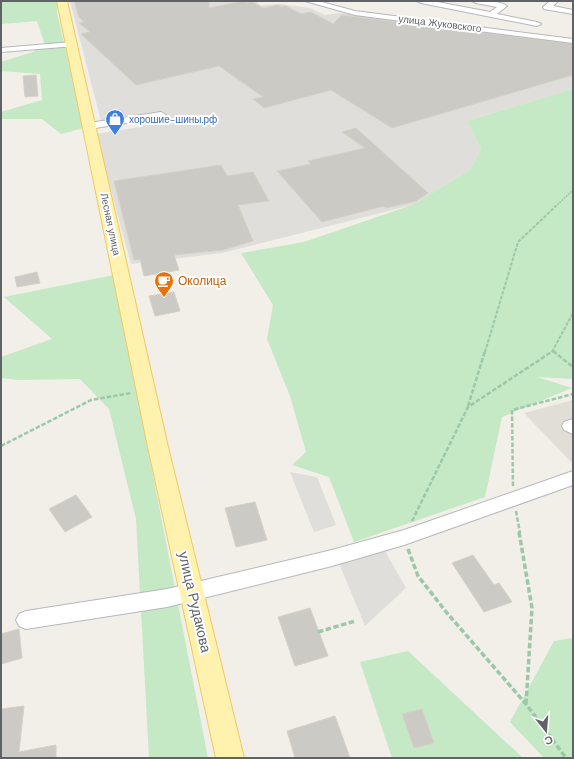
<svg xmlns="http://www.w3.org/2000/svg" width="574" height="759" viewBox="0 0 574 759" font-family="'DM Sans',sans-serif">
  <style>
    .industrial { fill: #e0deda }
    .education { fill: #e1ded6 }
    .green { fill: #c5e8c5 }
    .building { fill: #cccac5; stroke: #d6d1c6 }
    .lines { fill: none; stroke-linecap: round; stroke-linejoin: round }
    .minor-casing { stroke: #b5b8bc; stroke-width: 2 }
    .major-casing { stroke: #f2c960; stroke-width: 2 }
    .path-far3 { stroke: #9cc7a9; stroke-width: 1.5; stroke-dasharray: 2 1; stroke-linecap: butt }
    .path-far2 { stroke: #9cc7a9; stroke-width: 2; stroke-dasharray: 3.5 1.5; stroke-linecap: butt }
    .path-far1 { stroke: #9cc7a9; stroke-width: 2.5; stroke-dasharray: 4.5 2; stroke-linecap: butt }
    .path { stroke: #9cc7a9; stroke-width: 3.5; stroke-dasharray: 5.5 2.5; stroke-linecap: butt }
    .minor { fill: #fff; fill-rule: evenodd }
    .major { fill: #fff2af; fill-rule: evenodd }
    .labels { text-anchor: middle; stroke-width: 4; stroke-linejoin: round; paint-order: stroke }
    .far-street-label { font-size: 10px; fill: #5f6368; stroke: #fff }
    .far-shop-label { font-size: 10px; fill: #366cbe; stroke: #fff; text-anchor: start }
    .food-label { font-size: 12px; fill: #c56008; stroke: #fff; text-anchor: start }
    .near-street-label { font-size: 14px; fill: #5f6368; stroke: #fff }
  </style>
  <rect width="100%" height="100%" fill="#f1efe8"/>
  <!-- industrial -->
  <path class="industrial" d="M 70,1 L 255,1 L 261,5 L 279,4 L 310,8 L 325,15 L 339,13 L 573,43 L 573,89 L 467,121 L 481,149 L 470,170 L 412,205 L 222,253 L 131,264 L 96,134 L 140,127 L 135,116 L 101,121 Z
    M 290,472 L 317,477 L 336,525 L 314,532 Z
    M 385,551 L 406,588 L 365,626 L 339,563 Z"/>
  <!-- education -->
  <path class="education" d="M 573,400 L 573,464 L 524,413 Z"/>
  <!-- green -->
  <path class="green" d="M 1,1 L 57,1 L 57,13 L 84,128 L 61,134 L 42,119 L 1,119 L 1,112 L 42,100 L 40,74 L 1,71 L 1,62 L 33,52 L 45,45 L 37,21 L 1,24 Z
    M 573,89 L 573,379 L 537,377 L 572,388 L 502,417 L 485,497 L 354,542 L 329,477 L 292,465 L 306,452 L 290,396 L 267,339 L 273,305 L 241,253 L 304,242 L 412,205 L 470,170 L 481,149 L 467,121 Z
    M 114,275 L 208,758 L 149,758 L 136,519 L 109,409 L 80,379 L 19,380 L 1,378 L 1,357 L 52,339 L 4,297 Z
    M 573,638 L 573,758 L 544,758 L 510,722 L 554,641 Z
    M 408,651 L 523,758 L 392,758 L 360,662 Z"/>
  <!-- building -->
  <path class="building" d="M 74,1 L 209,1 L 209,8 L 243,1 L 247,3 L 252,2 L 263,8 L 278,5 L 281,7 L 286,6 L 301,14 L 311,12 L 333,24 L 342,15 L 573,44 L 573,75 L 392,128 L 331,90 L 264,108 L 253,99 L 263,97 L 219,66 L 136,85 L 81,34 L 90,32 L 79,23 L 84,22 L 79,17 Z
    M 36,75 L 38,96 L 25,97 L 23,76 Z
    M 356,128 L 428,193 L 416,201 L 386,208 L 384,206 L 322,222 L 277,171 L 311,164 L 308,161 L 365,148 L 342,132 Z
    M 221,165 L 227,176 L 253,172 L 269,201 L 238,205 L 253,241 L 223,250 L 174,255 L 179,270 L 144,276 L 140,259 L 134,260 L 114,181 Z
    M 37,272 L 40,283 L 17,287 L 15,277 Z
    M 174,292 L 180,311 L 155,316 L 149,296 Z
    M 76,495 L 92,517 L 65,532 L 49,509 Z
    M 255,502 L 267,540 L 236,547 L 225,508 Z
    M 473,555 L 494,585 L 499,583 L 512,602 L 484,612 L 452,563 Z
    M 310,608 L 328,656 L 295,666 L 278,617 Z
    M 19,629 L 22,658 L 1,664 L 1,634 Z
    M 24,706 L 19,752 L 56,745 L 56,758 L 1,758 L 1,709 Z
    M 422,709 L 434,743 L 414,748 L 402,714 Z
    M 335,716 L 350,758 L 295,758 L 287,731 Z"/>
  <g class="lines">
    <defs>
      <path id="minor" d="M 305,1 L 318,1 L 355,11 L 573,39 L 573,43 L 355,15 Z
        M 417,1 L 432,1 L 490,12 L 497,7 L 476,3 L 472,1 C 483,1 498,0 507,6 L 497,14 L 537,22 L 541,24 L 537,26 L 421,3 Z
        M 550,1 L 558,1 L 553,6 L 573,10 L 573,14 L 544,9 L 543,7 Z
        M 72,42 L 75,42 L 76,44 L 75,46 L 1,52 L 1,48 Z
        M 161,112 L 166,115 L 164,117 L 89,129 L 84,126 L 89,123 Z
        M 573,419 L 573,434 L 564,430 L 562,426 L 564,422 Z
        M 573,471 L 573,485 L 404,545 L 332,566 L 167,607 L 26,629 L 19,626 L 16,620 L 19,614 L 26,611 L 167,589 L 332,550 L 404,530 Z"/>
      <path id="major" d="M 57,1 L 67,1 L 168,447 L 244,758 L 216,758 L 148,447 Z"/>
    </defs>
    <!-- minor casing -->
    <use href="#minor" class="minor-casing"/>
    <!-- major casing -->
    <use href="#major" class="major-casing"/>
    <!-- path-far3 -->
    <path class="path-far3" d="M 555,207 L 573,190"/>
    <!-- path-far2 -->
    <path class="path-far2" d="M 485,352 L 518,242 L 556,206
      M 552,352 L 573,313"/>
    <!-- path-far1 -->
    <path class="path-far1" d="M 553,351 L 573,367
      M 468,406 L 485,351
      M 1,446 L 91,400 L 131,393
      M 513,486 L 512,410 L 573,394
      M 516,511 L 520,533
      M 412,521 L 468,407 L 553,351"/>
    <!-- path -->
    <path class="path" d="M 519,532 L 532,608 L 526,704
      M 408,549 L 418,576 L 447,613 L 526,704 L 566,758
      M 318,632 L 355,621"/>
    <!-- minor -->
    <use href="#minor" class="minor"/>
    <!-- major -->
    <use href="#major" class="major"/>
  </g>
  <!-- icons -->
  <defs>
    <symbol id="shop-pin" viewBox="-11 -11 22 30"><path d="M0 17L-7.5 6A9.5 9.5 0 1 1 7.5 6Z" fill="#3f7fe0" stroke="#fff"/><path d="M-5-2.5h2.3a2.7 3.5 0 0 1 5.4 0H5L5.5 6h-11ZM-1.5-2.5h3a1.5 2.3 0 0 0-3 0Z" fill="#fff"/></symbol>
    <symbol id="cafe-pin" viewBox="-11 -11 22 30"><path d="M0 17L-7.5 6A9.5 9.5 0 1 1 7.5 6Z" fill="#e8710a" stroke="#fff"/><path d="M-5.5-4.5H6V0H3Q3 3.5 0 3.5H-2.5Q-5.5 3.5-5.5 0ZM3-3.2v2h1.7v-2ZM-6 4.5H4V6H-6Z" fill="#fff"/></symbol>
  </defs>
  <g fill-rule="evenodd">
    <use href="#shop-pin" x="104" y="108" width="22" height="30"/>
    <use href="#cafe-pin" x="153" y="270" width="22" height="30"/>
  </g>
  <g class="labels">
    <!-- far-street labels -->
    <g class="far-street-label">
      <text transform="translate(440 23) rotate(7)" y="4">улица Жуковского</text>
      <text transform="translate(111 224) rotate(78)" y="4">Лесная улица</text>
    </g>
    <!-- far-shop labels -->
    <g class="far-shop-label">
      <text x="129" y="123">хорошие-шины.рф</text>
    </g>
    <!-- food labels -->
    <g class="food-label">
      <text x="178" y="285">Околица</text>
    </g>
    <!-- near-street labels -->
    <g class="near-street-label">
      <text transform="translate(195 602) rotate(77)" y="5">улица Рудакова</text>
    </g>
  </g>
  <!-- border -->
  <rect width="574" height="759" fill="none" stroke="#5f6368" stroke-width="4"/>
  <!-- north arrow -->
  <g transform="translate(546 731) rotate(163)" stroke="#ffffff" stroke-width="3" paint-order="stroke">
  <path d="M0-3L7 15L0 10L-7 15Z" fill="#5f6368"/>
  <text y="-6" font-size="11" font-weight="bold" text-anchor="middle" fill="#5f6368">С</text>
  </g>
</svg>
